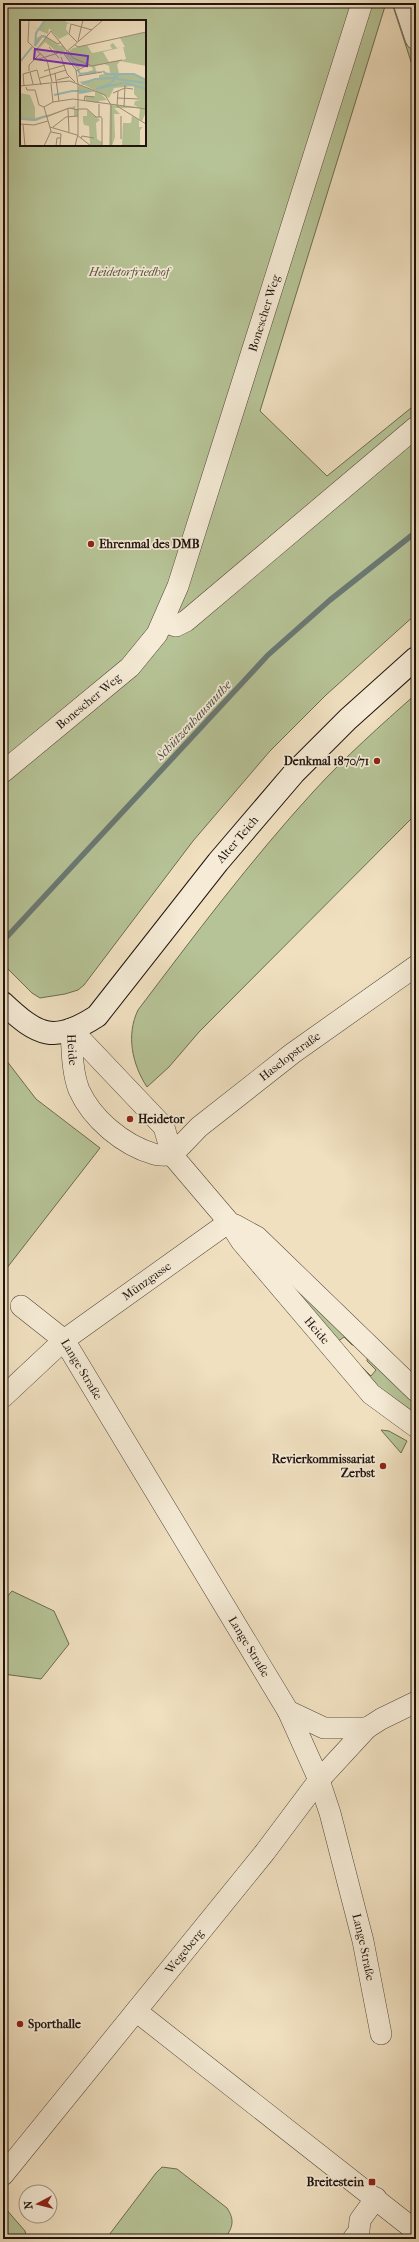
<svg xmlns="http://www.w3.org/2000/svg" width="419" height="2242" viewBox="0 0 419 2242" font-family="'IM FELL French Canon',serif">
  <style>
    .green { fill: #b6c396; stroke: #6b6c52; fill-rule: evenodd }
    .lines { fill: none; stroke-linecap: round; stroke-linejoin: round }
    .stream { stroke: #6a7974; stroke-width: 5.5 }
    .minor-casing { stroke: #54473b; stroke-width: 22 }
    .secondary-casing { stroke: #20140f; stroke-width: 24 }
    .minor { stroke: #f5ebd6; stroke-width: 21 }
    .secondary { stroke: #f5ebd6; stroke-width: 22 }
    .poi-dot { fill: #8f2418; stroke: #f5ebd6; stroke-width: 1.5 }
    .labels { text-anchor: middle; stroke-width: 3.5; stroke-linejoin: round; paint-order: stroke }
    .park-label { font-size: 12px; font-style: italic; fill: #54513e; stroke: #f5ebd6 }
    .street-label { font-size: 12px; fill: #20140f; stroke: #f5ebd6 }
    .poi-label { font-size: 12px; font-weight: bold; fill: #20140f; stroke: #f5ebd6; text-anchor: start }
    .water-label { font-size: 13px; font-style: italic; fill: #4b4f4a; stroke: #f5ebd6 }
    .inset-river { fill: none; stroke: #9bbcb8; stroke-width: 2 }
    .inset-road { fill: none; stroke: #9d8e79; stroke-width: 1 }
    .view { fill: #7b2cbf; fill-opacity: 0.15; stroke: #7b2cbf; stroke-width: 2 }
    .inset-edge { fill: none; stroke: #20140f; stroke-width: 2 }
  </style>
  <rect width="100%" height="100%" fill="#f0e0c0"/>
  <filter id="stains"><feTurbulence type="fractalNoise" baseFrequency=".005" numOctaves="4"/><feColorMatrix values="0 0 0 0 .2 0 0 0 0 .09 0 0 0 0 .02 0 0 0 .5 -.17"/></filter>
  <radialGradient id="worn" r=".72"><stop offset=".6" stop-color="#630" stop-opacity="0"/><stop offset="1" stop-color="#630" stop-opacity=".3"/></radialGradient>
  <!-- green -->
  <path class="green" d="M 3,3 L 386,3 L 260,411 L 327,476 L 416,404 L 416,614 L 326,695 L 270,751 L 193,841 L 84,985 L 78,990 L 65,994 L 40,998 L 32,993 L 3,964 ZM 21,21 L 145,21 L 145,145 L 21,145 Z
    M 392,3 L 416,3 L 416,77 Z
    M 416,694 L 416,814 L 199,1032 L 169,1067 L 147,1087 C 132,1064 126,1035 138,1010 C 194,936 250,861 313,792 C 345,757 381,725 416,694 Z
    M 3,1056 L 36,1099 L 100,1148 L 3,1273 Z
    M 259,1247 L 360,1345 L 352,1345 L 344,1337 L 337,1342 Z
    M 368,1352 L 416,1400 L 416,1417 L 393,1404 L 362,1367 L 371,1376 L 376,1370 L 367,1361 Z
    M 381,1430 L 389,1431 L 407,1441 L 401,1453 Z
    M 12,1591 L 54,1611 L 69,1644 L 41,1679 L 3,1674 L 3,1601 Z
    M 162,2167 L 177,2169 L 227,2208 C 235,2220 233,2228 224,2239 L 106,2239 L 156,2173 Z
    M 5,2208 L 25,2231 L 27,2239 L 3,2239 L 3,2210 Z"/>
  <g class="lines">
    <!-- stream -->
    <path class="stream" d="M 3,941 L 268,655 L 330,600 L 416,532"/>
    <defs>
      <g id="minor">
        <path d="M 404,3 L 416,39"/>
        <path d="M 164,622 L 176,626 L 186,621 L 416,427"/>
        <path id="s1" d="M 3,772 L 130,667 L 157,634 L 178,586 L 362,3"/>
        <path id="s2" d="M 71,1029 L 164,1127 L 172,1155 L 229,1222 L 241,1241 L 371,1394 L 416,1427"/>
        <path id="s3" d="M 71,1029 C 72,1049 72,1072 79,1090 C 92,1119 123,1145 154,1154 C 159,1156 166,1155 172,1155"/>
        <path id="s4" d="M 172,1155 L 199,1127 L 293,1053 L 416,966"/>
        <path d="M 235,1225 L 257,1237 L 416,1391"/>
        <path id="s5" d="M 21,1306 L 64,1340 L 288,1711 L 319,1780 L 330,1813 L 363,1941 L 381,2034"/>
        <path id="s6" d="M 3,1397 L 64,1340 L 229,1222"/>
        <path d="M 288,1711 L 324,1728 L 367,1728"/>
        <path d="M 136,2011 L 416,2231"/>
        <path id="s7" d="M 3,2175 L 265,1852 L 319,1780 L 367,1728 L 381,1719 L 416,1702"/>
        <path d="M 353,2239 L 359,2231 L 360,2220 L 376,2198"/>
      </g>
      <g id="secondary">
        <path id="s8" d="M 3,1003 C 38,1036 54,1044 97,1016 L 218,862 L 294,773 L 348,719 L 416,658"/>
      </g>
    </defs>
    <!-- minor casing -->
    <use href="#minor" class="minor-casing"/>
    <!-- secondary casing -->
    <use href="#secondary" class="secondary-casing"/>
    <!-- minor -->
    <use href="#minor" class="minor"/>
    <!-- secondary -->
    <use href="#secondary" class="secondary"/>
  </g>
  <!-- markers -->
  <g class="poi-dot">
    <circle cx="91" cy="544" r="4"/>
    <circle cx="377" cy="761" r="4"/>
    <circle cx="130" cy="1119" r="4"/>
    <circle cx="383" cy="1466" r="4"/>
    <circle cx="20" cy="2024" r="4"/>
    <rect x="368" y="2178" width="8" height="8" rx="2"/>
  </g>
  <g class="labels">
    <!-- park labels -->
    <g class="park-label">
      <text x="129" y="276">Heidetorfriedhof</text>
    </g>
    <!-- street labels -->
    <g class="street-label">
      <text dy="4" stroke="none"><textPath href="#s1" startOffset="546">Bonescher Weg</textPath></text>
      <text dy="4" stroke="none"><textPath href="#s1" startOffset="111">Bonescher Weg</textPath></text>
      <text dy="4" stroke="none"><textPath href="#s8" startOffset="333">Alter Teich</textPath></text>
      <text dy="4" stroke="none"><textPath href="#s3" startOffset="21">Heide</textPath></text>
      <text dy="4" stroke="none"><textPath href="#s4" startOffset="154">Haselopstraße</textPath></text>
      <text dy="4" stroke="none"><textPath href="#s6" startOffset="185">Münzgasse</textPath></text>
      <text dy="4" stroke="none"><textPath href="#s2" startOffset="392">Heide</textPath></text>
      <text dy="4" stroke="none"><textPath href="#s5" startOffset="89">Lange Straße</textPath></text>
      <text dy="4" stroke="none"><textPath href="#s5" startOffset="413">Lange Straße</textPath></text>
      <text dy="4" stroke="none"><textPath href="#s5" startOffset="737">Lange Straße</textPath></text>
      <text dy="4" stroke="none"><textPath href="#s7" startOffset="288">Wegeberg</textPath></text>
    </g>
    <!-- poi labels -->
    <g class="poi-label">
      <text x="99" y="548">Ehrenmal des DMB</text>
      <text x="369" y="765" text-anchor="end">Denkmal 1870/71</text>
      <text x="138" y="1123">Heidetor</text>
      <text x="375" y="1463" text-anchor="end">Revierkommissariat<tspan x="375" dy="14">Zerbst</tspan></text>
      <text x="28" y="2028">Sporthalle</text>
      <text x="364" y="2186" text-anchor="end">Breitestein</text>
    </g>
    <!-- water labels -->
    <g class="water-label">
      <text transform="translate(193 720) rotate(-47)" y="5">Schützenhausnuthe</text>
    </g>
  </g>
  <!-- overview -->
  <g transform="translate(20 20)">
    <rect width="126" height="126" fill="#f0e0c0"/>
    <path d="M 25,0 L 46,0 L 46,2 L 51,3 L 47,4 L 46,9 L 49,14 L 39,19 L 29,8 L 28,14 L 18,10 L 15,19 L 22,15 L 27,15 L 22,16 L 16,26 L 15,17 L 17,9 L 10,5 L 18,9 ZM 126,12 L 126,46 L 100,41 L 97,45 L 99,53 L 114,54 L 126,59 L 126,92 L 122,101 L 119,99 L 120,88 L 94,88 L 100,94 L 94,94 L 95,117 L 92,126 L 89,126 L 90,85 L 118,87 L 114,85 L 115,81 L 120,80 L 114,74 L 114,66 L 94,68 L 89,78 L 59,62 L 79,58 L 79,55 L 85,54 L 84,51 L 58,55 L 73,50 L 72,47 L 60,47 L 58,50 L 45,35 L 53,28 L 67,25 L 72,33 L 92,29 L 90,25 L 93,23 L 97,28 L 105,27 L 100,18 ZM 103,27 L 106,39 L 102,40 L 89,42 L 83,32 ZM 84,44 L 89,46 L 90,53 L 76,51 L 75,46 ZM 26,17 L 40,26 L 42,25 L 46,30 L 41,35 L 25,22 L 18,30 ZM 59,65 L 81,74 L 87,80 L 79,81 L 79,83 L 66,81 L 65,76 L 75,76 L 75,72 L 58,72 ZM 0,73 L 10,75 L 15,88 L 15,99 L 55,86 L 56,80 L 55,89 L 58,89 L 58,96 L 54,96 L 54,89 L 50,88 L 16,101 L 0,100 ZM 67,90 L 80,100 L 76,103 L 77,119 L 82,122 L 82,126 L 70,125 L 69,106 L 64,105 L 63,101 L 63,96 L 67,96 ZM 112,96 L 119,100 L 119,107 L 123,107 L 120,110 L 120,126 L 102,126 L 103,103 L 111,103 Z" fill="#b6c396" fill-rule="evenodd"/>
    <path class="inset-river" d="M 15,26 L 22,16 L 26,17M 15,26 L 16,13 L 25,0M 47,34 L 57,47M 0,42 L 12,27M 58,50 L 60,54 L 76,52M 83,51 L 86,54 L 114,54 L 126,60M 97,59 L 126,63M 105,63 L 126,69M 62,64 L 75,59 L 94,58 L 95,55M 76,69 L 90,64 L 99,54M 76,69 L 104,63M 59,73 L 71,71M 34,75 L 52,71 L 69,71M 0,98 L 13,100 L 26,96"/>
    <path class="inset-road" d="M 9,0 L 8,22 L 27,40 L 32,62M 26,17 L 38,24 L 41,22M 58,21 L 63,0M 57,22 L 49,14 L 51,4 L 72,10M 55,25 L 58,27 L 126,12M 29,27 L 39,38M 17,29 L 31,11 L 47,31M 48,31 L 53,38 L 72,46 L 102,40M 41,37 L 47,54 L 55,62M 19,39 L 38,33M 9,51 L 9,45 L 21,33M 24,51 L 45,45M 56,51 L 68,45M 10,52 L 13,64M 35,53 L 39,81M 58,56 L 82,52M 20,58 L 46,50M 37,60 L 49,57M 31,64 L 33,82M 58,64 L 56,50 L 44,34 L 83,0M 0,66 L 50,61 L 85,75 L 91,85 L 91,126M 4,66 L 3,54 L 17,50 L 21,65M 6,67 L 7,70 L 15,70 L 19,85 L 24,87M 93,73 L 105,68 L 113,69M 97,78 L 119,79M 64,81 L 65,76 L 74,77M 79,84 L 79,97M 97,86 L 126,104M 97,86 L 98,71M 24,87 L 33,82 L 53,79 L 126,89M 104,87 L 105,65M 48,89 L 49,112M 59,89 L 67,89 L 76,97 L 82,97M 26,97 L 49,88 L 59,90M 0,104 L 14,105 L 28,101M 3,104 L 5,126M 30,107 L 57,115 L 71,126M 33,107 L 46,97 L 58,96M 31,112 L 41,114 L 40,126M 61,118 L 62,116 L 74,118M 101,119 L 101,96M 24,126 L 31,111 L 24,87M 36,126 L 37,118 L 41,118M 55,126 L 58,114 L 58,64M 82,126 L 82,98"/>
    <path class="view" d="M 15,29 L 68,36 L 67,46 L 14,39 Z"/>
    <rect width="126" height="126" class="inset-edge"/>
  </g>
  <!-- margin -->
  <rect width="419" height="2242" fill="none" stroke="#f0e0c0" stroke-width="16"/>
  <rect x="4" y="4" width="411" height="2234" fill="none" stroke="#20140f" stroke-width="2"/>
  <rect x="8" y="8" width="403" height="2226" fill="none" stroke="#20140f"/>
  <!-- north arrow -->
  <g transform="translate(38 2204) rotate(263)"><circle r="19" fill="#f5ebd6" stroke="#a09586"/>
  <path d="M0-3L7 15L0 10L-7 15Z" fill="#8f2418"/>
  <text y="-6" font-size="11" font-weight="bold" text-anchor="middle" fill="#20140f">N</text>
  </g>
  <rect width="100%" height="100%" filter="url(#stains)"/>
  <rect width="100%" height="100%" fill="url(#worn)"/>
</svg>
